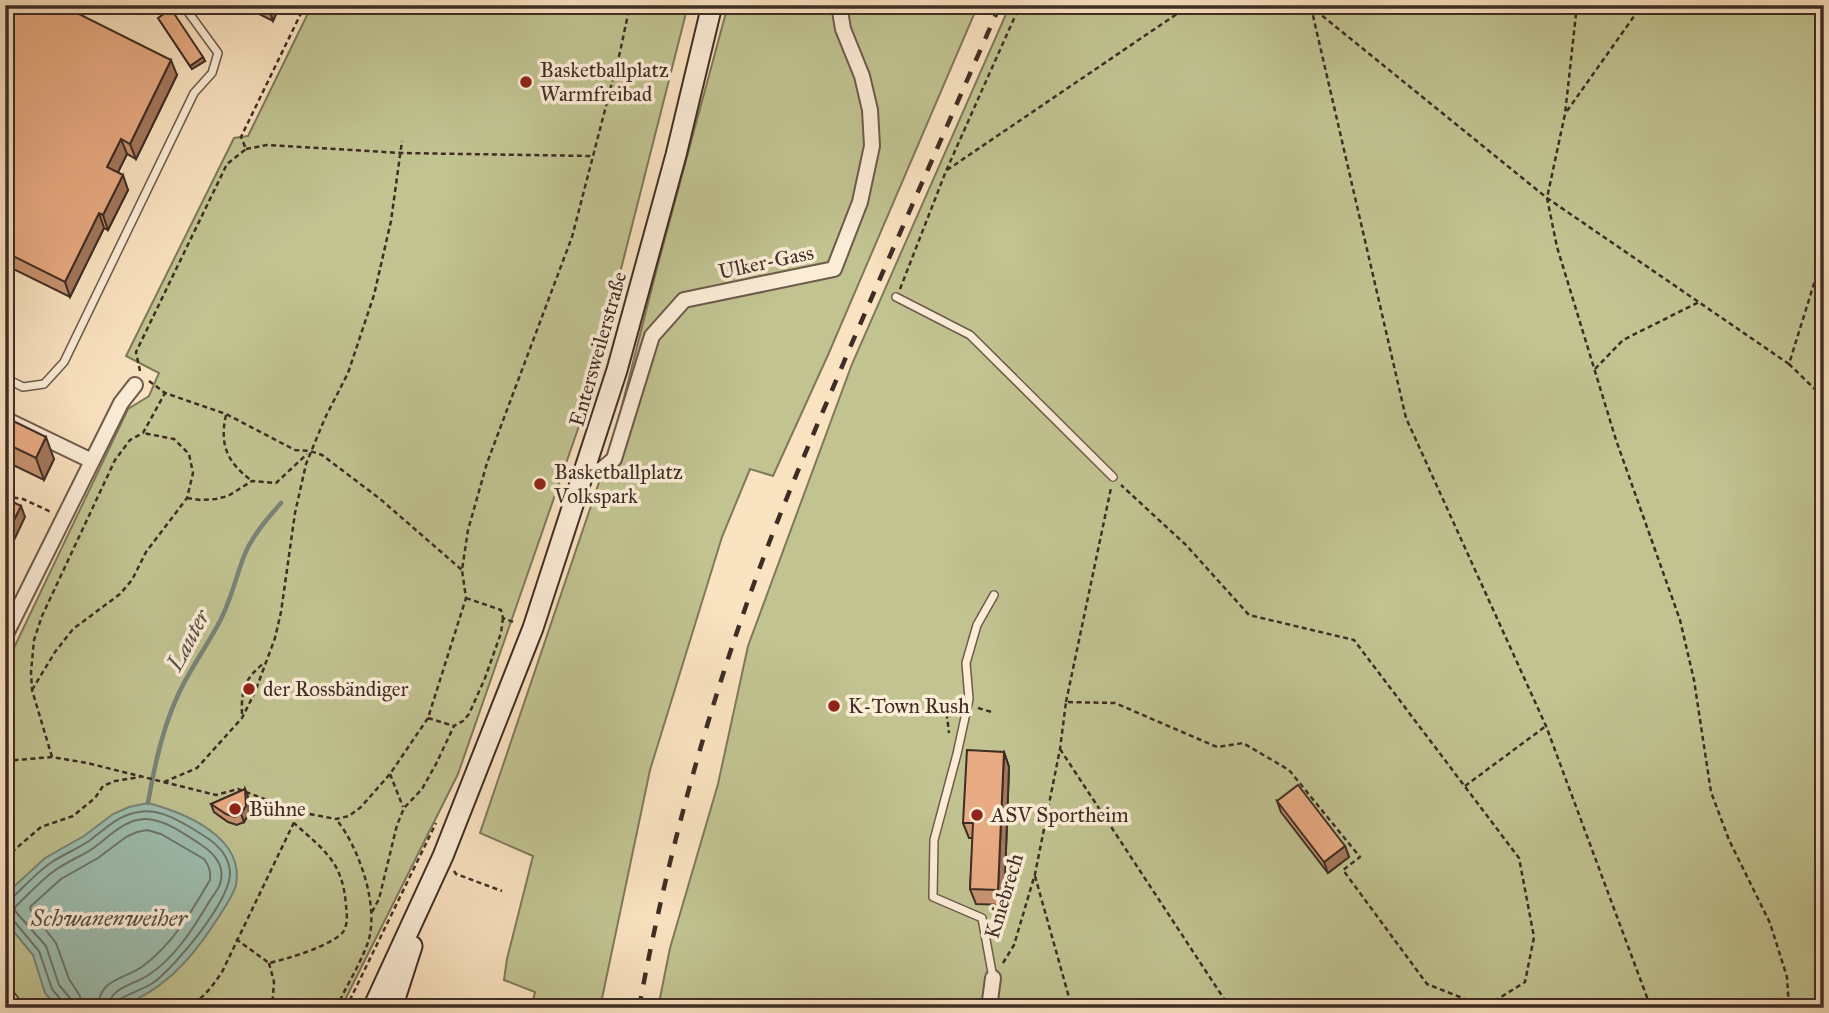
<svg xmlns="http://www.w3.org/2000/svg" width="1829" height="1013" viewBox="0 0 1829 1013" font-family="'IM FELL Great Primer',serif">
  <style>
    .green { fill: #c1c391; stroke: #80785b; stroke-width: 2 }
    .water { fill: #9ebeb0; stroke: #788478; stroke-width: 2 }
    .lines { fill: none; stroke-linecap: round; stroke-linejoin: round }
    .shore { stroke: #6e766a; stroke-width: 2 }
    .stream { stroke: #788478; stroke-width: 4.5 }
    .service-casing { stroke: #6e5a4c; stroke-width: 10 }
    .minor-casing { stroke: #6e5a4c; stroke-width: 18 }
    .secondary-casing { stroke: #3f2d25; stroke-width: 23 }
    .primary-casing { stroke: #3f2d25; stroke-width: 24 }
    .path { stroke: #3f2d25; stroke-width: 2.5; stroke-dasharray: 5 3.5; stroke-linecap: butt }
    .service { stroke: #fcedd7; stroke-width: 7 }
    .minor { stroke: #fcedd7; stroke-width: 14 }
    .secondary { stroke: #fcedd7; stroke-width: 19 }
    .primary { stroke: #fae3c1; stroke-width: 21 }
    .rail { stroke: #3f2d25; stroke-width: 4.5; stroke-dasharray: 12 12; stroke-linecap: butt }
    .wall { fill: #c89371; stroke: #3f2d25; stroke-width: 2 }
    .shaded-wall { fill: #a3785c; stroke: #3f2d25; stroke-width: 2 }
    .building { fill: #e9ab83; stroke: #3f2d25; stroke-width: 2 }
    .poi-dot { fill: #8f2418; stroke: #fcedd7; stroke-width: 2.5 }
    .labels { text-anchor: middle; stroke-width: 7; stroke-linejoin: round; paint-order: stroke }
    .poi-label { font-size: 21px; fill: #3f2d25; stroke: #fcedd7; text-anchor: start }
    .street-label { font-size: 21px; fill: #3f2d25; stroke: #fcedd7 }
    .water-label { font-size: 23px; font-style: italic; fill: #575148; stroke: #fcedd7 }
  </style>
  <rect width="100%" height="100%" fill="#fae3c1"/>
  <filter id="stains"><feTurbulence type="fractalNoise" baseFrequency=".00286" numOctaves="4"/><feColorMatrix values="0 0 0 0 .2 0 0 0 0 .09 0 0 0 0 .02 0 0 0 .5 -.17"/></filter>
  <radialGradient id="worn" r=".72"><stop offset=".6" stop-color="#630" stop-opacity="0"/><stop offset="1" stop-color="#630" stop-opacity=".3"/></radialGradient>
  <!-- green -->
  <path class="green" d="M 312,5 L 688,5 L 587,403 L 458,774 L 341,1008 L 24,1008 L 5,983 L 5,663 L 12,652 L 128,409 L 149,396 L 159,373 L 126,356 L 234,138 L 248,136 Z
    M 728,5 L 978,5 L 828,355 L 773,476 L 750,469 L 722,537 L 650,770 L 600,1008 L 531,1008 L 535,992 L 504,980 L 507,959 L 533,856 L 480,833 L 613,441 L 657,268 Z
    M 1010,5 L 1824,5 L 1824,1008 L 658,1008 L 670,948 L 718,784 L 748,646 L 852,364 Z"/>
  <!-- water -->
  <path class="water" d="M 148,803 C 185,813 245,837 236,885 C 233,897 219,916 212,927 C 188,963 162,990 122,1006 C 109,1011 73,1008 58,1008 L 45,993 L 33,955 L 5,921 L 5,895 L 45,858 L 84,836 L 113,814 L 129,807 Z"/>
  <g class="lines">
    <!-- shore -->
    <path class="shore" d="M 5,899 L 13,897 C 25,886 38,871 52,862 C 64,854 77,849 89,841 C 104,830 116,817 134,813 C 155,807 175,818 193,829 C 210,839 228,850 230,871 C 232,899 176,966 153,983 C 143,989 131,993 120,999 L 117,1008
      M 5,918 L 13,920 L 39,951 L 52,989 L 62,1001 L 63,1008
      M 72,1008 L 70,998 L 59,985 L 46,946 L 15,911 L 15,907 C 28,895 40,881 54,871 C 66,862 80,857 92,849 C 108,838 125,818 147,819 C 166,820 186,835 200,844 C 214,853 226,866 220,884 C 218,890 212,897 209,902 C 193,929 174,959 147,976 C 133,985 110,987 108,1008
      M 82,1008 L 80,996 L 69,979 L 56,943 L 31,911 L 30,907 L 61,879 L 98,858 L 126,837 L 137,832 L 147,830 L 161,834 L 204,859 C 209,866 211,871 210,880 C 192,911 173,944 143,966 C 124,980 99,978 98,1008"/>
    <!-- stream -->
    <path class="stream" d="M 148,803 C 154,767 162,729 178,695 C 190,669 207,646 220,621 C 231,600 236,577 244,556 C 252,536 267,519 281,503"/>
    <defs>
      <path id="service" d="M 5,11 L 8,5
        M 896,297 L 970,335 L 1113,477
        M 5,378 L 23,387 L 44,384 L 64,362 L 194,93 L 212,73 L 218,53 L 183,5
        M 993,978 L 982,918 L 933,897 L 934,840 L 957,754 L 969,699 L 966,663 L 977,625 L 994,595"/>
      <path id="minor" d="M 5,419 L 92,461
        M 585,472 L 601,470 L 614,459 L 652,336 L 684,300 L 834,269 L 860,202 L 872,146 L 870,110 L 862,76 L 843,29 L 839,5
        M 5,636 L 121,403 L 135,385
        M 989,1008 L 993,978"/>
      <path id="secondary" d="M 373,1008 L 443,856 L 533,628 L 617,370 L 676,155 L 712,5
        M 392,1008 L 412,946"/>
      <path id="primary" d="M 5,999 L 12,1008"/>
    </defs>
    <!-- service casing -->
    <use href="#service" class="service-casing"/>
    <!-- minor casing -->
    <use href="#minor" class="minor-casing"/>
    <!-- secondary casing -->
    <use href="#secondary" class="secondary-casing"/>
    <!-- primary casing -->
    <use href="#primary" class="primary-casing"/>
    <!-- path -->
    <path class="path" d="M 1309,5 L 1547,198 L 1789,364
      M 1577,5 L 1565,114 L 1547,198 L 1557,247 L 1616,440 L 1680,620 L 1694,680 L 1711,792 L 1729,840 L 1770,923 L 1787,977 L 1789,1008
      M 1311,7 L 1406,418 L 1546,726 L 1651,1008
      M 1567,111 L 1642,5
      M 246,149 L 267,145 L 401,153 L 592,156
      M 947,170 L 1190,5
      M 1824,259 L 1816,277 L 1789,364 L 1824,398
      M 900,289 L 946,171 L 1020,5
      M 1595,369 L 1623,340 L 1699,302
      M 140,371 L 136,352 L 227,164 L 246,149 L 241,137 L 305,5
      M 149,381 L 165,393 L 226,414 L 295,450 L 310,451 L 322,455 L 379,498 L 462,570
      M 226,415 C 219,446 228,463 252,481
      M 5,496 L 23,499 L 51,512
      M 187,498 L 201,500 L 216,499 L 228,496 L 252,481 L 276,483 L 307,454
      M 466,598 L 501,610 L 503,618 L 516,623
      M 32,690 L 55,652 L 73,629 L 120,594 L 132,580 L 146,552 L 187,498 L 193,473 L 189,454 L 174,439 L 143,433
      M 927,702 L 946,708 L 949,733
      M 1066,702 L 1111,488
      M 978,708 L 992,712
      M 242,714 C 241,690 245,678 264,663
      M 428,718 L 454,726
      M 1060,749 L 1230,1008
      M 52,757 L 32,690 L 31,672 L 34,640 L 42,616 L 115,460 L 130,440 L 143,433 L 165,393
      M 5,761 L 52,757 L 87,763 L 216,795 L 238,789 L 299,812 L 336,819 L 349,816 L 361,807 L 390,774 L 428,718 L 466,598 L 462,570 L 468,530 L 487,463 L 572,237 L 620,52 L 630,5
      M 390,774 L 403,807
      M 164,782 L 197,768 L 242,718 L 255,692 L 275,638 L 281,612 L 295,513 L 306,464 L 325,418 L 348,373 L 374,295 L 391,221 L 402,141
      M 1465,786 L 1546,726
      M 5,858 L 41,827 L 73,816 L 95,798 L 103,786 L 115,781 L 140,777
      M 454,871 L 456,874 L 502,891
      M 1035,876 L 1072,1008
      M 372,912 L 379,899 L 397,825 L 404,808 L 422,789 L 436,764 L 454,726 L 463,721 L 469,714 L 485,678 L 501,633 L 503,618
      M 236,939 L 269,963 C 287,959 331,946 343,932 C 348,925 347,914 346,906 C 343,862 325,851 294,823
      M 269,963 L 274,982 L 272,1008
      M 1003,963 L 1014,945 L 1035,874 L 1060,749 L 1066,702 L 1115,703 L 1217,747 L 1243,743 L 1289,770 L 1360,857 L 1343,870 L 1427,984 L 1485,1007 L 1525,982 L 1534,937 L 1519,858 L 1354,640 L 1249,615 L 1186,545 L 1121,485
      M 186,1008 C 203,999 212,987 222,972 L 299,812
      M 336,1008 C 346,987 359,966 367,945 C 381,909 359,847 336,819
      M 346,1008 L 436,823"/>
    <!-- service -->
    <use href="#service" class="service"/>
    <!-- minor -->
    <use href="#minor" class="minor"/>
    <!-- secondary -->
    <use href="#secondary" class="secondary"/>
    <!-- primary -->
    <use href="#primary" class="primary"/>
    <!-- rail -->
    <path class="rail" d="M 639,1008 C 668,850 712,693 769,543 C 794,478 822,414 849,350 C 899,234 950,120 1000,5"/>
  </g>
  <!-- wall -->
  <path class="wall" d="M 253,5 L 280,5 L 273,21 L 255,12 Z
    M 158,18 L 205,61 L 192,69 Z
    M 5,33 L 177,75 L 136,159 L 127,154 L 118,172 L 128,190 L 108,230 L 104,228 L 70,297 L 5,265 Z
    M 5,417 L 54,459 L 44,480 L 5,461 Z
    M 1004,752 L 1009,767 L 1004,905 L 976,904 L 970,889 L 973,838 L 969,838 L 963,823 Z
    M 245,789 L 248,797 L 249,813 L 244,822 L 237,825 L 228,822 L 214,812 L 211,804 Z
    M 1277,801 L 1345,846 L 1349,857 L 1328,873 L 1281,812 Z"/>
  <!-- shaded-wall -->
  <path class="shaded-wall" d="M 271,5 L 280,5 L 273,21 L 269,9 Z
    M 203,57 L 205,61 L 192,69 L 190,66 Z
    M 171,60 L 177,75 L 136,159 L 130,144 Z
    M 121,139 L 127,154 L 113,182 L 107,167 Z
    M 123,175 L 128,190 L 108,230 L 103,215 Z
    M 99,213 L 104,228 L 70,297 L 65,282 Z
    M 46,437 L 54,459 L 44,480 L 36,458 Z
    M 21,506 L 25,517 L 5,559 L 5,538 Z
    M 1004,752 L 1009,767 L 1004,905 L 998,890 Z
    M 245,789 L 248,797 L 249,813 L 244,822 L 241,814 Z
    M 1345,846 L 1349,857 L 1328,873 L 1324,862 Z"/>
  <!-- building -->
  <path class="building" d="M 19,5 L 61,5 L 171,60 L 130,144 L 121,139 L 107,167 L 123,175 L 103,215 L 99,213 L 65,282 L 5,252 L 5,33 Z
    M 261,5 L 271,5 L 269,9 Z
    M 171,9 L 203,57 L 190,66 L 158,18 Z
    M 5,417 L 46,437 L 36,458 L 5,443 Z
    M 5,498 L 21,506 L 5,538 Z
    M 967,750 L 1004,752 L 998,890 L 970,889 L 973,823 L 963,823 Z
    M 1298,785 L 1345,846 L 1324,862 L 1277,801 Z
    M 245,789 L 246,806 L 241,814 L 235,817 L 226,814 L 211,804 Z"/>
  <!-- markers -->
  <g class="poi-dot">
    <circle cx="526" cy="82" r="7"/>
    <circle cx="540" cy="484" r="7"/>
    <circle cx="249" cy="689" r="7"/>
    <circle cx="834" cy="706" r="7"/>
    <circle cx="235" cy="809" r="7"/>
    <circle cx="977" cy="815" r="7"/>
  </g>
  <g class="labels">
    <!-- poi labels -->
    <g class="poi-label">
      <text x="540" y="77">Basketballplatz<tspan x="540" dy="24">Warmfreibad</tspan></text>
      <text x="554" y="479">Basketballplatz<tspan x="554" dy="24">Volkspark</tspan></text>
      <text x="263" y="696">der Rossbändiger</text>
      <text x="848" y="713">K-Town Rush</text>
      <text x="249" y="816">Bühne</text>
      <text x="991" y="822">ASV Sportheim</text>
    </g>
    <!-- street labels -->
    <g class="street-label">
      <text transform="translate(766 262) rotate(-12)" y="7">Ulker-Gass</text>
      <text transform="translate(598 349) rotate(-74)" y="7">Entersweilerstraße</text>
      <text transform="translate(1004 896) rotate(-73)" y="7">Kniebrech</text>
    </g>
    <!-- water labels -->
    <g class="water-label">
      <text transform="translate(188 640) rotate(-62)" y="8">Lauter</text>
      <text x="109" y="926">Schwanenweiher</text>
    </g>
  </g>
  <!-- margin -->
  <rect width="1829" height="1013" fill="none" stroke="#fae3c1" stroke-width="28"/>
  <rect x="7" y="7" width="1815" height="999" fill="none" stroke="#3f2d25" stroke-width="3.5"/>
  <rect x="14" y="14" width="1801" height="985" fill="none" stroke="#3f2d25" stroke-width="2"/>
  <rect width="100%" height="100%" filter="url(#stains)"/>
  <rect width="100%" height="100%" fill="url(#worn)"/>
</svg>
